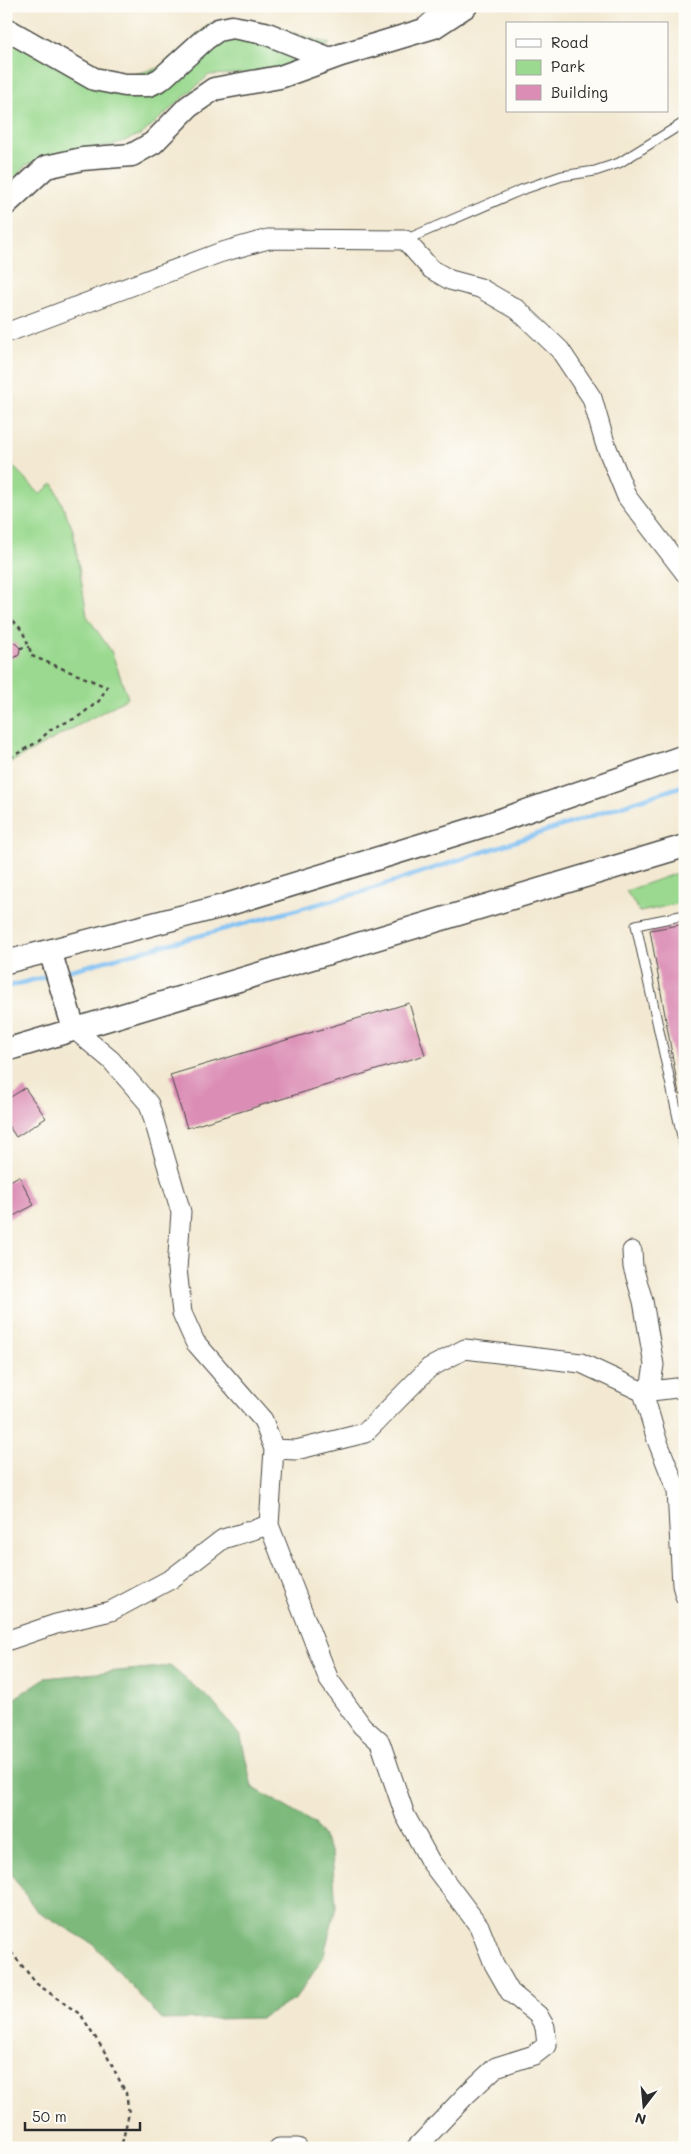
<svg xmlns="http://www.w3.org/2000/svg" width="691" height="2154" viewBox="0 0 691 2154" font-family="Mali,sans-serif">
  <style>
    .green { fill: #9ad98f; stroke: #62825d }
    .forest { fill: #7bb97a; stroke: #537252 }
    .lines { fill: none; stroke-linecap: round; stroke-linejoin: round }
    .stream { stroke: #7ebff3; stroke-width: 4.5 }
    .building { fill: #db8db5 }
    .service-casing { stroke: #494844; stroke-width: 11 }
    .minor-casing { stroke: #494844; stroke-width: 21 }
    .tertiary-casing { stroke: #494844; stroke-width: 25 }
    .path { stroke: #494844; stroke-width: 2.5; stroke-dasharray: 4 4; stroke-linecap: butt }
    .service { stroke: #fff; stroke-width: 9 }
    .minor { stroke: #fff; stroke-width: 19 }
    .tertiary { stroke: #fff; stroke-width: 22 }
  </style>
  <rect width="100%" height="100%" fill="#fdfcf7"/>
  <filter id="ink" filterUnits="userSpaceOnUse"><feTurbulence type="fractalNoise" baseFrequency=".02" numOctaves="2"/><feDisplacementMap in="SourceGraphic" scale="10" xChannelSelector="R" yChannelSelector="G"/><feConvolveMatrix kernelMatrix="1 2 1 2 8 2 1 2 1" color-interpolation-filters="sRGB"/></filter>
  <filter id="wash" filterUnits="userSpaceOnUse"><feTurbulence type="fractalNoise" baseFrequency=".0096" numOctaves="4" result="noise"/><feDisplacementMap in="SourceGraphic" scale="20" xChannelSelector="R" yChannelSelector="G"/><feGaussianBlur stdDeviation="1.12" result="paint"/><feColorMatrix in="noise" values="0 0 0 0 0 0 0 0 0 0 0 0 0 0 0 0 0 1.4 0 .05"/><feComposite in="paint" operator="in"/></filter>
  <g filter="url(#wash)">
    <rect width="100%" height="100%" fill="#f3e9d2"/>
    <!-- green -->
    <path class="green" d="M 6,19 L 62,53 L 127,76 L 159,68 L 211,23 L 272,27 L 330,44 L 276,72 L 209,75 L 142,134 L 113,145 L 66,152 L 26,165 L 6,189 Z
      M 6,459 L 40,494 L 53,483 L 73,530 L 87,616 L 111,651 L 128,698 L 6,765 Z
      M 685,870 L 685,902 L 640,912 L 626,891 Z"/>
    <!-- forest -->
    <path class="forest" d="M 170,1666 L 211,1700 L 241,1737 L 252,1787 L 315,1824 L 332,1853 L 336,1907 L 323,1958 L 296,1999 L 260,2018 L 162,2020 L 93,1944 L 36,1910 L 6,1866 L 6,1704 L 45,1678 Z"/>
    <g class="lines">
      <!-- stream -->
      <path class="stream" d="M 64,972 L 359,893 L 685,785
        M 6,987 L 52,975"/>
    </g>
    <g id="blocks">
      <!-- building -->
      <path class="building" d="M 15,643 L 20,648 L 19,655 L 14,658 L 6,656 L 6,644 Z
        M 685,924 L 685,1094 L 679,1094 L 650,930 Z
        M 409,1003 L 425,1055 L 187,1128 L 170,1075 Z
        M 25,1088 L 46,1118 L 16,1137 L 6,1122 L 6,1100 Z
        M 19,1176 L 34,1205 L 6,1220 L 6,1183 Z"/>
    </g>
  </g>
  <g filter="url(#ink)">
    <use href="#blocks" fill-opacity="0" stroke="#494844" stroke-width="1"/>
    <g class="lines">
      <defs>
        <path id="service" d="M 421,24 L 441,6
          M 405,240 L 521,190 L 562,176 L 595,171 L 619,163 L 685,122
          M 685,915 L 636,925 L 685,1150"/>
        <path id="minor" d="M 6,333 L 219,253 L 268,239 L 405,240 L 431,269 L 450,280 L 480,288 L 518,310 L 560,350 L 592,398 L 605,443 L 627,497 L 685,573
          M 74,1029 L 111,1060 L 149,1104 L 181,1212 L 177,1269 L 182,1313 L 195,1342 L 263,1420 L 274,1449 L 269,1525 L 329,1680 L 362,1726 L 380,1742 L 405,1815 L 430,1861 L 479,1926 L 494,1964 L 510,1992 L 538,2015 L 545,2027 L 547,2045 L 534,2055 L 496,2067 L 467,2094 L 416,2148
          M 632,1251 L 633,1267 L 643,1301 L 654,1365 L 651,1383 L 643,1392 L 657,1440 L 677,1491 L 682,1585 L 685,1596
          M 274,1449 L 296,1450 L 365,1433 L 429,1368 L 465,1349 L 581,1363 L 643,1392 L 685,1387
          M 6,1641 L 56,1624 L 111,1611 L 171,1579 L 223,1539 L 269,1525
          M 279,2148 L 298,2148"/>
        <path id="tertiary" d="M 6,29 L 94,79 L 125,85 L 149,85 L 161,79 L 205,39 L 218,30 L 232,27 L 265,33 L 330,59
          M 6,204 L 46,167 L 82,159 L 132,155 L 153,143 L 188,107 L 214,89 L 280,77 L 341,55 L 434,27 L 466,6
          M 50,951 L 74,1029
          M 6,962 L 223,906 L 486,825 L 685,756
          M 6,1050 L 685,846"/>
      </defs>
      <!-- service casing -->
      <use href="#service" class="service-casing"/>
      <!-- minor casing -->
      <use href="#minor" class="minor-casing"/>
      <!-- tertiary casing -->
      <use href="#tertiary" class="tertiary-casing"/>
      <!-- path -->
      <path class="path" d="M 6,617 C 22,623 27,641 32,656 L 107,687 L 99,701 L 78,717 L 51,729 L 39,741 L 6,760
        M 20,648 L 29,647
        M 6,1946 L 37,1984 L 81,2015 L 106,2054 L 126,2093 L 129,2113 L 121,2148"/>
      <!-- service -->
      <use href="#service" class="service"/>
      <!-- minor -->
      <use href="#minor" class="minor"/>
      <!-- tertiary -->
      <use href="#tertiary" class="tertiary"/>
    </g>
  </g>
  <!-- margin -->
  <rect width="691" height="2154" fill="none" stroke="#fdfcf7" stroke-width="25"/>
  <!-- legend -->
  <rect x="506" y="22" width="162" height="90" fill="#fdfcf7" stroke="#a9a8a5"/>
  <rect x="516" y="39" width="25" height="8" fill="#ffffff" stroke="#a9a8a5"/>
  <text x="551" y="48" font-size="15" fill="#2b2b2b">Road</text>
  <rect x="516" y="60" width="25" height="15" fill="#9ad98f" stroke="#a9a8a5"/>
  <text x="551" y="72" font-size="15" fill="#2b2b2b">Park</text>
  <rect x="516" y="85" width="25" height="15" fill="#db8db5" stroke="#a9a8a5"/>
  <text x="551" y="98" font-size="15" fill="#2b2b2b">Building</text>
  <!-- north arrow -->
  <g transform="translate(644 2106) rotate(196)" stroke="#fdfcf7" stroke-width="4" paint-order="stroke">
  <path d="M0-4L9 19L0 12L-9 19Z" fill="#2b2b2b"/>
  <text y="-8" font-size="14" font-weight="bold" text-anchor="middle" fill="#2b2b2b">N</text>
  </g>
  <!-- scale -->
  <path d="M25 2122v8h115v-8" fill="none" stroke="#2b2b2b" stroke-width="2.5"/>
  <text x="32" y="2122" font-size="15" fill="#2b2b2b" stroke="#fdfcf7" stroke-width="4" paint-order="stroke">50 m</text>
</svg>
